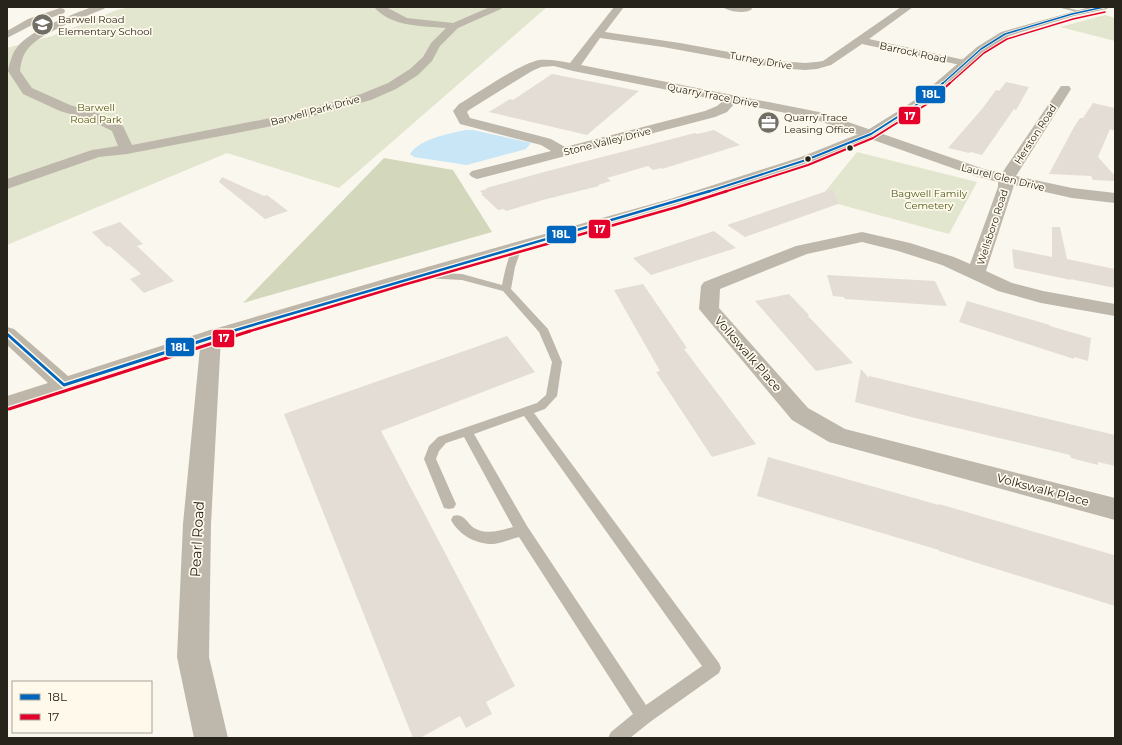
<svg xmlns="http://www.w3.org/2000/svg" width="1122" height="745" viewBox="0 0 1122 745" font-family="Montserrat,sans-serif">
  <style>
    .green { fill: #e3e6ce }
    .forest { fill: #d3d7bc }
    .water { fill: #c8e6f5 }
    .building { fill: #e3ddd6 }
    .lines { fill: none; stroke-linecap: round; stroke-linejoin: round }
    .lane { fill: #beb7ac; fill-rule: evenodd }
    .street { fill: #beb7ac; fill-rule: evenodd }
    .secondary { fill: #beb6a8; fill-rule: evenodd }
    .bus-1-far3-casing { stroke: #fef9ea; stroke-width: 3 }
    .bus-1-far2-casing { stroke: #fef9ea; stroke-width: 4 }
    .bus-1-far1-casing { stroke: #fef9ea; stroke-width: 5 }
    .bus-1-casing { stroke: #fef9ea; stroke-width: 6 }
    .bus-2-far3-casing { stroke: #fef9ea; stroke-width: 3 }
    .bus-2-far2-casing { stroke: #fef9ea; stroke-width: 4 }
    .bus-2-far1-casing { stroke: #fef9ea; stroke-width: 5 }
    .bus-2-casing { stroke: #fef9ea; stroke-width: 6 }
    .bus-1-far3 { stroke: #0065bd; stroke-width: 1.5 }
    .bus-1-far2 { stroke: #0065bd; stroke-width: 2 }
    .bus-1-far1 { stroke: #0065bd; stroke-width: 2.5 }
    .bus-1 { stroke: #0065bd; stroke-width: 3 }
    .bus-2-far3 { stroke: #e4002b; stroke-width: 1.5 }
    .bus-2-far2 { stroke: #e4002b; stroke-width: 2 }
    .bus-2-far1 { stroke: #e4002b; stroke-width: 2.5 }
    .bus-2 { stroke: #e4002b; stroke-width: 3 }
    .bus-dot { fill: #27241b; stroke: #fef9ea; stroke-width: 1.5 }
    .labels { text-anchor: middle; stroke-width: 3.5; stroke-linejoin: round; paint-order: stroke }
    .far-poi-label { font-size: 10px; fill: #27241b; stroke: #fef9ea; text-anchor: start }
    .far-street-label { font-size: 10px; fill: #27241b; stroke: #fef9ea }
    .far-park-label { font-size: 10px; fill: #4f5a1a; stroke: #fef9ea }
    .street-label { font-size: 12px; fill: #27241b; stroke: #fef9ea }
    .near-street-label { font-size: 14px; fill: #27241b; stroke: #fef9ea }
    .line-badge { stroke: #fef9ea; stroke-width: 1.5 }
    .badge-label { font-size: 11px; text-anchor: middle; font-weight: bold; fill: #fff }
  </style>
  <rect width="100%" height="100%" fill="#faf7ee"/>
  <!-- green -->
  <path class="green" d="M 131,7 L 547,7 L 339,188 L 227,153 L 7,245 L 7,48 L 52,36 L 117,10 Z
    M 1105,15 L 1115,18 L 1115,41 L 1060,27 Z
    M 857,152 L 977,182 L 949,234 L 819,199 Z"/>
  <!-- forest -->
  <path class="forest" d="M 384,158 L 453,170 L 492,232 L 243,303 Z"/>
  <!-- water -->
  <path class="water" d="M 466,130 L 473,130 L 531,143 L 526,149 L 467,165 L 414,157 L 410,154 C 421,138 448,134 466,130 Z"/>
  <!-- building -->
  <path class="building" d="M 552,74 L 604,84 L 639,91 L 587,135 L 489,112 L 510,99 L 513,100 Z
    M 1006,82 L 1029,87 L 1016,110 L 1014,109 L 982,155 L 971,152 L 969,153 L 948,148 L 982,109 L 996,90 L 999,91 Z
    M 1093,103 L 1115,108 L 1115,131 L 1110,129 L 1098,157 L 1115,176 L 1115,181 L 1093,180 L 1091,176 L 1049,174 L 1074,127 L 1080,118 L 1083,118 Z
    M 714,130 L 740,145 L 662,169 L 661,168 L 653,170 L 648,166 L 607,178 L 611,181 L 598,185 L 599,186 L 543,200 L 506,211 L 504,209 L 498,210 L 481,194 L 483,194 L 480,191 L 487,189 L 486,188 L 544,172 L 695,133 L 697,134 Z
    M 222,177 L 264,196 L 267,195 L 288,211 L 265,219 L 219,182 Z
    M 833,189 L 838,204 L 745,237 L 727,225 Z
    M 120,222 L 143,244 L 137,246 L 174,281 L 144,293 L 130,279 L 141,274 L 109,246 L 107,247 L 92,232 Z
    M 1052,227 L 1060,227 L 1067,259 L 1115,269 L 1115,288 L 1070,279 L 1071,280 L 1014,268 L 1012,249 L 1052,257 Z
    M 714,231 L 736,248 L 651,275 L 633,258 Z
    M 827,275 L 935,281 L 947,306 L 845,299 L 844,297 L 833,296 Z
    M 643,284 L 687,348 L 684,349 L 756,444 L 712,457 L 656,372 L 660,371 L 614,290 Z
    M 789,294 L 809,315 L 808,316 L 853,363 L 816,371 L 755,301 Z
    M 967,301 L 1050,325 L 1050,326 L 1091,338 L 1088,361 L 1074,357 L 1074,359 L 959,322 Z
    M 507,336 L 535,372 L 381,431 L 515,686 L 486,702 L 492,714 L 466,728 L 460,716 L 420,738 L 413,738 L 284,414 Z
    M 861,369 L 869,378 L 869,376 L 1115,435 L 1115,466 L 1098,462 L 1098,465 L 1071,458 L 1070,455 L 915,418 L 855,402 Z
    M 768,457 L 939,505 L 939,504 L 1114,555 L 1115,606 L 939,551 L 939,550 L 757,496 Z"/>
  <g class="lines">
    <!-- lane -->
    <path class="lane" d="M 1057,7 L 1065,7 L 1083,12 L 1081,13 Z
      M 518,244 L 522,247 L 515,267 L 511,289 L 548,329 L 562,362 L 557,396 L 545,409 L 534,413 L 719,663 L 721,668 L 719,673 L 650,722 L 630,738 L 608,738 L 611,732 L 633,714 L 519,537 C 511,539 502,543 494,544 C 477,545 459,535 451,520 L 453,516 C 465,512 467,525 476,529 C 488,535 501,530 513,527 L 464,437 L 446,443 L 439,451 L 436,459 L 456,504 L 454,508 L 449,509 L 444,508 L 424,459 L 429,446 L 438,437 L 537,403 L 546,395 L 552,362 L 539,332 L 503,291 L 462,280 L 423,278 L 418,275 L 423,272 L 462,274 L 502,285 C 504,276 509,247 518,244 ZM 524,416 L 702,666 L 646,705 L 527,526 L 474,434 Z"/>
    <!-- street -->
    <path class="street" d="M 92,7 L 106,7 L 104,9 C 84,17 39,33 27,50 C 22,57 21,63 20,71 L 32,88 L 70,105 L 100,114 L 123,126 L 132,145 L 286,115 L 361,94 L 388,83 L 410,69 L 423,57 L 431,43 L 446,28 C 422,26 391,27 374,7 L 386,7 L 407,18 L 453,23 L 490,7 L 503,7 L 501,9 L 458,28 L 440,46 L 432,61 L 418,75 L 396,89 L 371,100 L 288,123 L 127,154 L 99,157 L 7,189 L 7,179 L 92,150 L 118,146 L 112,131 L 90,120 L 60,111 L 23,94 L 8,71 C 10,62 12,53 18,46 C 33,29 71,15 92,7 Z
      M 614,7 L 624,7 L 605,32 L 680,43 L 778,61 L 805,63 L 816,62 L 823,61 L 901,7 L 913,7 L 869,39 L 969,61 L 971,63 L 969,65 L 965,66 L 862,44 L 831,65 L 817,69 L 805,70 L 778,68 L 663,47 L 600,38 L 581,65 L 819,112 L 984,169 L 1002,173 L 1061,86 L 1069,86 L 1071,89 L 1016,176 L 1072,188 L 1115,193 L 1115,203 L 1072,198 L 1014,185 L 986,271 L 1012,283 L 1043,291 L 1115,304 L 1115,316 L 1041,303 L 998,291 L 942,265 L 898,251 L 862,242 L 807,254 L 720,289 L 719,308 L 808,408 L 845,429 L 1115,498 L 1115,520 L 829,442 L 792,420 L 699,309 L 701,286 L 704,282 L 796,246 L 862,232 L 910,243 L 954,257 L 970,264 L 998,187 L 998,182 L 975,176 L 811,118 L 735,103 L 727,112 L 715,117 L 477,179 L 472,177 L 469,174 L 472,171 L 551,151 L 541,145 L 460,124 L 453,111 L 459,104 C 478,93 519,64 539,60 C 550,59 560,61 570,63 ZM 554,66 L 573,71 L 723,101 L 717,106 L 705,111 L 565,147 L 551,139 L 470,118 L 467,112 L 469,110 L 532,71 L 541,67 Z
      M 723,7 L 751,7 L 752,9 C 747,14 728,12 723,7 Z
      M 60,8 L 64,9 L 65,11 L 64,13 L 36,23 L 7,38 L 7,31 L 28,19 Z
      M 211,330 L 218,332 L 221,337 L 211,524 L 209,657 L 228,738 L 194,738 L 177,657 L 183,524 L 201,337 L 204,332 Z"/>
    <!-- secondary -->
    <path class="secondary" d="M 1090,7 L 1109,7 L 1107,9 L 1074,16 L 1009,36 L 985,51 L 929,103 L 913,114 L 876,137 L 811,163 L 682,205 L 409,284 L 218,342 L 7,412 L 7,396 L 48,383 L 7,345 L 7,327 L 14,329 L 68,376 L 204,332 L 395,276 L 670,199 L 801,157 L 866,131 L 903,108 L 919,97 L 977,47 L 1001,32 Z"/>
    <defs>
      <path id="bus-1-far3" d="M 942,84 L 981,49 L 1005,34 L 1072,14 L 1104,7"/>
      <path id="bus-1-far2" d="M 707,192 L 806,160 L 871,134 L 924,100 L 943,83"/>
      <path id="bus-1-far1" d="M 229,332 L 710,191"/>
      <path id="bus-1" d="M 7,334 L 64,385 L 232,331"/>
      <path id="bus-2-far3" d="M 949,84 L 984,53 L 1007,39 L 1073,19 L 1105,12"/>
      <path id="bus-2-far2" d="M 724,192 L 808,165 L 873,138 L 927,104 L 950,83"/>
      <path id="bus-2-far1" d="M 247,332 L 403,285 L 677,207 L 727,191"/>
      <path id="bus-2" d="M 9,409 L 250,331"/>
    </defs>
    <!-- bus-1-far3 casing -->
    <use href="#bus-1-far3" class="bus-1-far3-casing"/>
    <!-- bus-1-far2 casing -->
    <use href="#bus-1-far2" class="bus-1-far2-casing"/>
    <!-- bus-1-far1 casing -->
    <use href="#bus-1-far1" class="bus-1-far1-casing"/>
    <!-- bus-1 casing -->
    <use href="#bus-1" class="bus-1-casing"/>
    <!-- bus-2-far3 casing -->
    <use href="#bus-2-far3" class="bus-2-far3-casing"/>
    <!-- bus-2-far2 casing -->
    <use href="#bus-2-far2" class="bus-2-far2-casing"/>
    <!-- bus-2-far1 casing -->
    <use href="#bus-2-far1" class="bus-2-far1-casing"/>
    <!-- bus-2 casing -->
    <use href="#bus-2" class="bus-2-casing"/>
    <!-- bus-1-far3 -->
    <use href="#bus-1-far3" class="bus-1-far3"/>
    <!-- bus-1-far2 -->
    <use href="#bus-1-far2" class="bus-1-far2"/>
    <!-- bus-1-far1 -->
    <use href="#bus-1-far1" class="bus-1-far1"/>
    <!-- bus-1 -->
    <use href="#bus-1" class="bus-1"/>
    <!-- bus-2-far3 -->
    <use href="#bus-2-far3" class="bus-2-far3"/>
    <!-- bus-2-far2 -->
    <use href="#bus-2-far2" class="bus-2-far2"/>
    <!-- bus-2-far1 -->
    <use href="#bus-2-far1" class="bus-2-far1"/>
    <!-- bus-2 -->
    <use href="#bus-2" class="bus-2"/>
  </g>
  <!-- icons -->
  <defs>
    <symbol id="school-disc" viewBox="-11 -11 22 22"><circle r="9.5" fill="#716e65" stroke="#fef9ea"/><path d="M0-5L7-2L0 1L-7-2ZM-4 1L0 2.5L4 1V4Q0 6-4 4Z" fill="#fff"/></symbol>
    <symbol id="office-disc" viewBox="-11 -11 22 22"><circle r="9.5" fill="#716e65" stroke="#fef9ea"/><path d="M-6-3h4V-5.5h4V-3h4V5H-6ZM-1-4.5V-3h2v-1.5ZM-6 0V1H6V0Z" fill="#fff"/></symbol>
  </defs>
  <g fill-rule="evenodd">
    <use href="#school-disc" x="30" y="12" width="25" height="25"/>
    <use href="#office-disc" x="756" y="110" width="25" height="25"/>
  </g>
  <!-- markers -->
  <g class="bus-dot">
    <circle cx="850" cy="148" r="3.5"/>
    <circle cx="808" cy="159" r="3.5"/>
  </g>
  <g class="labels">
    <!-- far-poi labels -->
    <g class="far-poi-label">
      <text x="58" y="23">Barwell Road<tspan x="58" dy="12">Elementary School</tspan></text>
      <text x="784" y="121">Quarry Trace<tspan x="784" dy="12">Leasing Office</tspan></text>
    </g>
    <!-- far-street labels -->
    <g class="far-street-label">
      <text transform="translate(913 52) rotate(12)" y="4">Barrock Road</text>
      <text transform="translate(761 60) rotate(10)" y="4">Turney Drive</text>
      <text transform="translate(713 95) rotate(11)" y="4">Quarry Trace Drive</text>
      <text transform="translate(315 110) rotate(-15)" y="4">Barwell Park Drive</text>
      <text transform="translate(1035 134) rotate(-57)" y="4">Herston Road</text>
      <text transform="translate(607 141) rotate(-14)" y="4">Stone Valley Drive</text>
      <text transform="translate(1003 177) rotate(14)" y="4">Laurel Glen Drive</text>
      <text transform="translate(992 227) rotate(-72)" y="4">Wellsboro Road</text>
    </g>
    <!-- far-park labels -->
    <g class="far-park-label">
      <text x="96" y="111">Barwell<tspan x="96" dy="12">Road Park</tspan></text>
      <text x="929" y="197">Bagwell Family<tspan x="929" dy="12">Cemetery</tspan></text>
    </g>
    <!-- street labels -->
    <g class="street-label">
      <text transform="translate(748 354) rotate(49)" y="4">Volkswalk Place</text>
      <text transform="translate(1043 490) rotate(15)" y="4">Volkswalk Place</text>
    </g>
    <!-- near-street labels -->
    <g class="near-street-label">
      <text transform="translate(197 539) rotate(-87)" y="5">Pearl Road</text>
    </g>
  </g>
  <g class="line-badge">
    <rect x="915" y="85" width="31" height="19" rx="4" fill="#0065bd"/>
    <rect x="898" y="106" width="23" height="19" rx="4" fill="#e4002b"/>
    <rect x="588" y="219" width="23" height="20" rx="4" fill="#e4002b"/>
    <rect x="546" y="225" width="31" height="19" rx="4" fill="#0065bd"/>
    <rect x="212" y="329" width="23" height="19" rx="4" fill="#e4002b"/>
    <rect x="165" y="337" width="30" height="20" rx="4" fill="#0065bd"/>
  </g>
  <g class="badge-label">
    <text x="931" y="98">18L</text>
    <text x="910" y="120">17</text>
    <text x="600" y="233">17</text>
    <text x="561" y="238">18L</text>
    <text x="224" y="342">17</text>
    <text x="180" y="351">18L</text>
  </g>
  <!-- border -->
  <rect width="1122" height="745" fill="none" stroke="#27241b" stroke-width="16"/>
  <!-- legend -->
  <rect x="12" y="681" width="140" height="52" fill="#fef9ea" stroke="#a8a497"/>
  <rect x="20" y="694" width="20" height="6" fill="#0065bd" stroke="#a8a497"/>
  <text x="48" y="701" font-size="12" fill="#27241b">18L</text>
  <rect x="20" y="714" width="20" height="6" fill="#e4002b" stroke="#a8a497"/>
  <text x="48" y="721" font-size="12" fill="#27241b">17</text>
</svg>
